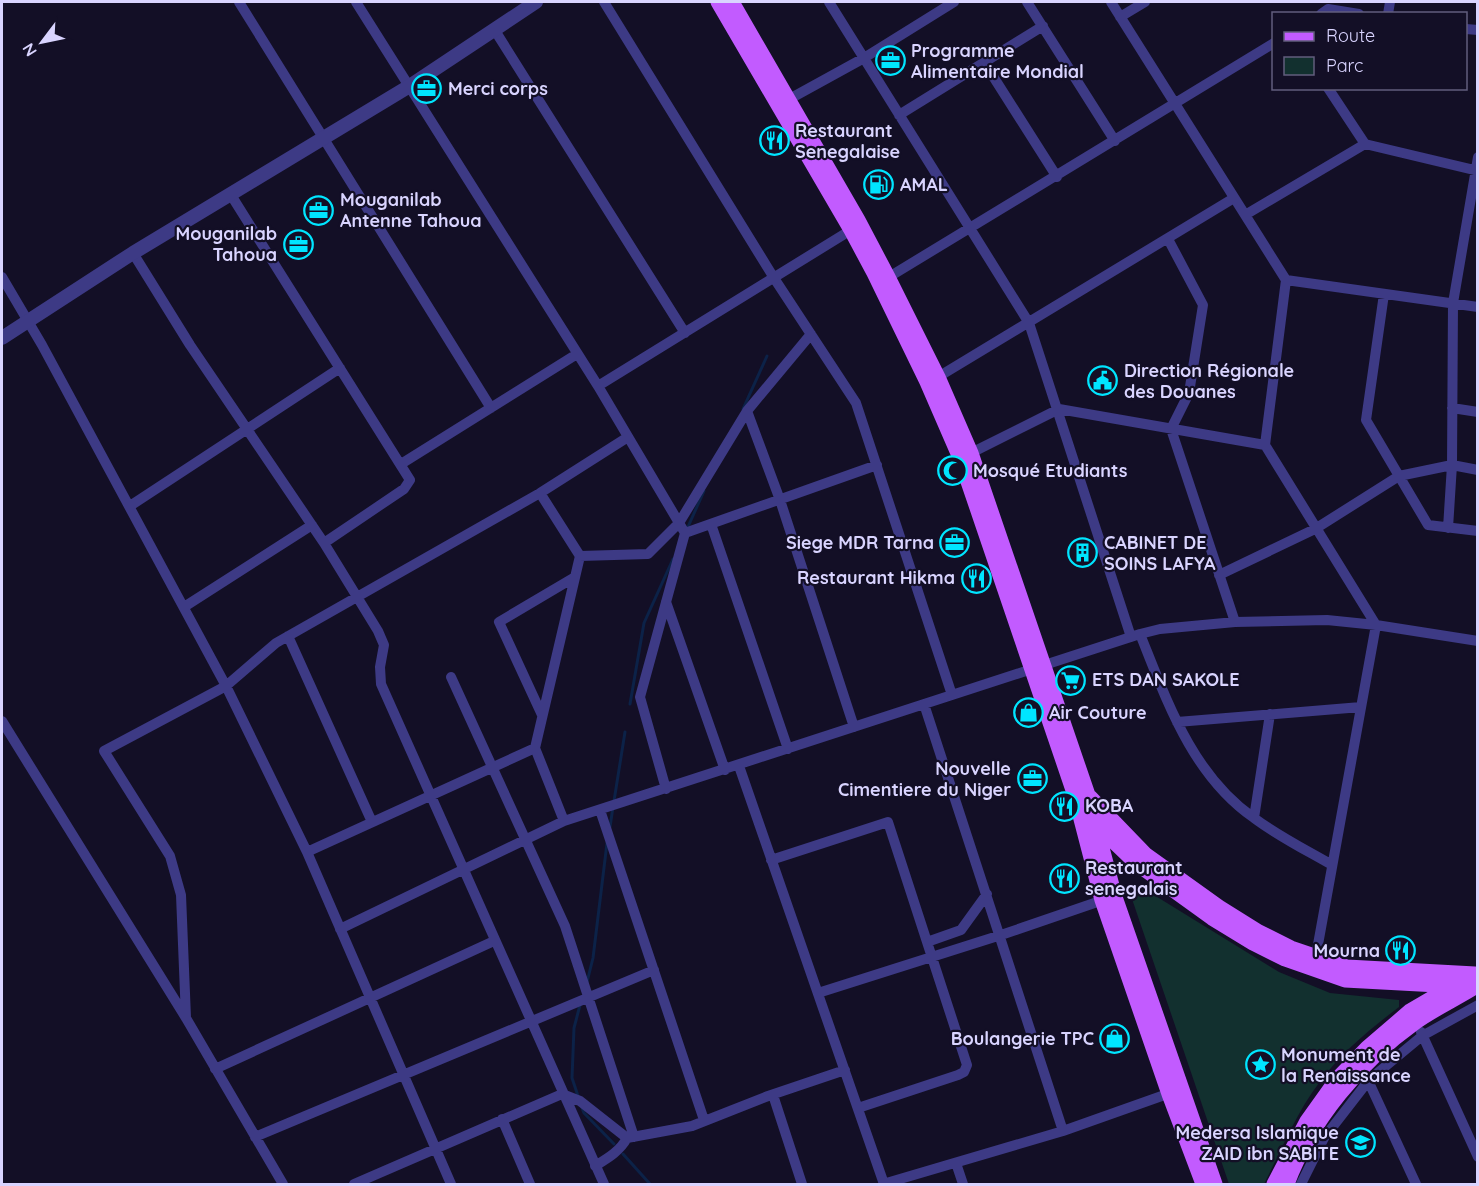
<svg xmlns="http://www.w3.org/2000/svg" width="1479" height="1186" viewBox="0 0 1479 1186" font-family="Quicksand,sans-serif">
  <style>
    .green { fill: #12302f }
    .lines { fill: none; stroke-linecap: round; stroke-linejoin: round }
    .stream { stroke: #0c2248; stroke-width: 3 }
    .minor { stroke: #3d3a85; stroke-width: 10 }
    .tertiary { stroke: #3d3a85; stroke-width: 14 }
    .primary { stroke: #c25bff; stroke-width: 15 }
    .labels { text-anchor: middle; stroke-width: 4.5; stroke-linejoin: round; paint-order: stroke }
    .poi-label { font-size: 18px; font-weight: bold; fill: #d9d4ff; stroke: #130f26; text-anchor: start }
  </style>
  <rect width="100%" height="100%" fill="#130f26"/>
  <!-- green -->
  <path class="green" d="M 1141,887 L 1279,972 L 1330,993 L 1399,1000 L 1399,1007 C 1370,1029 1341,1053 1319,1083 C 1296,1113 1281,1151 1264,1184 L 1229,1184 L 1131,896 L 1133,890 Z"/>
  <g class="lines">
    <!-- stream -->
    <path class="stream" d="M 743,409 L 767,356
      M 687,529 L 704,491
      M 630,704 L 644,623 L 673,559
      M 614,801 L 625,732
      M 610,827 L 613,807
      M 587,982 L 593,958 L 607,843
      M 578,1096 L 572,1078 L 574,1028 L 580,1005
      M 582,1108 L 584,1113 L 614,1144
      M 623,1154 L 650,1184"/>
    <!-- minor -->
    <path class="minor" d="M 239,2 L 491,408
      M 356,2 L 598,386 L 685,533 L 640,697 L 666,789
      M 604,2 L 774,278 L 856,403 L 952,695
      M 829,2 L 1029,323 L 1131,637
      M 1027,2 L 1115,141
      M 1111,2 L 1286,280 L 1265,445 L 1376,625 L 1315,961
      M 1321,14 L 1328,9 L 1359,14
      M 1388,14 L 1390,2
      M 1120,17 L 1145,2
      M 494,29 L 685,333
      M 1466,29 L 1478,30
      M 984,62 L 1057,177
      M 1328,88 L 1365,144
      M 784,102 L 864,58 L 954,2
      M 899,115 L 1043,26
      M 231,195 L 410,480 L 404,489 L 324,543
      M 1245,215 L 1365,144 L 1478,171
      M 1168,239 L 1203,305 L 1189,393 L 1171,429 L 1235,622
      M 133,253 L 190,345 L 324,543 L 378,631 L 384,645 L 380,667 L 381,684 L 604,1184
      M 2,277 L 42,345 L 226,686 L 307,852 L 451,1184
      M 884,280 L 1274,43
      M 1286,280 L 1478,307
      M 1384,294 L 1366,420 L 1428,525 L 1478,531
      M 811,334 L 747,411 L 780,500 L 854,727
      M 938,377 L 1234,198
      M 598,386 L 851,230
      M 1452,408 L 1478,412
      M 967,455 L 1059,409 L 1265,445
      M 401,464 L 577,354
      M 540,493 L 580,556 L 535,748 L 564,821
      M 130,506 L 340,368
      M 711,524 L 788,749
      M 1448,528 L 1452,465 L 1453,303 L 1478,157
      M 685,533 L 877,465
      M 580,556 L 648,554 L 679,523 L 747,411
      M 1219,575 L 1315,529 L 1399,476 L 1452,465 L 1478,470
      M 666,602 L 725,770
      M 184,607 L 312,525
      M 1140,634 C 1167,701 1192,775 1254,818 C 1278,836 1306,850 1332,865
      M 288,636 L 372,822
      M 451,677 L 565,926 L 634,1137
      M 924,704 L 1063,1131
      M 542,715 L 499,622 L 575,577
      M 2,721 L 186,1018 L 283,1184
      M 1177,722 L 1361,707
      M 739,766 L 884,1184
      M 600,810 L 704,1120
      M 1254,818 L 1270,714
      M 307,852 L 535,748
      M 771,860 L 888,822 L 967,1065 L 964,1072 L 958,1075 L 858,1108
      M 340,929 L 564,821 L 1140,634 L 1160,629 L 1235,622 L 1327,620 L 1376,625 L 1478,641
      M 927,942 L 961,930 L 987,894
      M 818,993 L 1001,935 L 1109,898
      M 186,1018 L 181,895 L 170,856 L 104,751 L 226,686 L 276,643 L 540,493 L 628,437
      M 1421,1032 L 1478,1157
      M 215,1069 L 494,941
      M 1366,1076 L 1416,1184
      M 773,1095 L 802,1184
      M 502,1119 L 530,1184
      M 255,1137 L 654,970
      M 956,1163 L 963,1184
      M 595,1166 C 608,1158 620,1151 627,1138
      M 354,1184 L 562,1094 L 580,1101 L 627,1138 L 692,1126 L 768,1096 L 845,1070
      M 883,1184 L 1063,1131 L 1173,1092
      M 1301,1184 L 1324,1138 L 1369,1080 L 1422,1036 L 1478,1005"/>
    <!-- tertiary -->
    <path class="tertiary" d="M 2,338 L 133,253 L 408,87 L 536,2"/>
    <!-- primary -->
    <path class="primary" d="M 718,2 L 851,230 L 874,273 L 927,382 L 960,458 L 1075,796 L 1102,900 L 1169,1094 L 1203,1184
      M 732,2 L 858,220 L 888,277 L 938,377 L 971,453 L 1088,795 L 1115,897 L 1215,1184
      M 1090,797 L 1145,854 L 1219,907 L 1259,932 L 1291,948 L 1347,967 L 1475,974
      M 1099,823 L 1111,839 L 1137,864 L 1212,918 L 1253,943 L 1285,959 L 1345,980 L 1475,987
      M 1274,1184 L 1307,1121 L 1337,1079 L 1367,1048 L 1410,1011 L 1451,987
      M 1287,1184 C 1311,1120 1360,1062 1416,1022 C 1434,1009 1456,999 1475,987"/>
  </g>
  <!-- icons -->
  <defs>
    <symbol id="office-ring" viewBox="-11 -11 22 22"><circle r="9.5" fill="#130f26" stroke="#00e5ff" stroke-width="1.5"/><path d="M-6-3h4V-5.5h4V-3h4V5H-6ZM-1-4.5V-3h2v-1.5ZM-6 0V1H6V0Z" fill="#00e5ff"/></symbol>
    <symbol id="restaurant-ring" viewBox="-11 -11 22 22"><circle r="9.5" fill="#130f26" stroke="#00e5ff" stroke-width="1.5"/><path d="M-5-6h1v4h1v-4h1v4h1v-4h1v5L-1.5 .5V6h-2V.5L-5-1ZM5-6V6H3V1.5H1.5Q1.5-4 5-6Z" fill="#00e5ff"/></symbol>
    <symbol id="fuel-ring" viewBox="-11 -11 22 22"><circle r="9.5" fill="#130f26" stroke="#00e5ff" stroke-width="1.5"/><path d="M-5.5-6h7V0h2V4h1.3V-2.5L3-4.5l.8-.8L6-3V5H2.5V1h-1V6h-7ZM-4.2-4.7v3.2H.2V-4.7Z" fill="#00e5ff"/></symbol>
    <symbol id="civic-ring" viewBox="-11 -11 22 22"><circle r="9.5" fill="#130f26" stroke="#00e5ff" stroke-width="1.5"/><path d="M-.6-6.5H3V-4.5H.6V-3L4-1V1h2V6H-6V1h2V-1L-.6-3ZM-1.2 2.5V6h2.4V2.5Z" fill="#00e5ff"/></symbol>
    <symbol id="mosque-ring" viewBox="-11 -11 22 22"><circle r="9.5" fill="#130f26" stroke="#00e5ff" stroke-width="1.5"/><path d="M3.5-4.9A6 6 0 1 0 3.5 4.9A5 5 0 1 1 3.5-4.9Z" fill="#00e5ff"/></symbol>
    <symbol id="building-ring" viewBox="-11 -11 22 22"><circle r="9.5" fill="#130f26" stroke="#00e5ff" stroke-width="1.5"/><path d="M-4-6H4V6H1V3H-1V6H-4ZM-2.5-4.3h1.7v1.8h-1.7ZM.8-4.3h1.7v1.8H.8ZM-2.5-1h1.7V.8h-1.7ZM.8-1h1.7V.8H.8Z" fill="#00e5ff"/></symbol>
    <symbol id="supermarket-ring" viewBox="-11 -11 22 22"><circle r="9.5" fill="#130f26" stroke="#00e5ff" stroke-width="1.5"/><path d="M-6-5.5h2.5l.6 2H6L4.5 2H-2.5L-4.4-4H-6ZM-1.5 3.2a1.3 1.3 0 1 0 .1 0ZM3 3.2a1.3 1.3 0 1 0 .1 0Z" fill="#00e5ff"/></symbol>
    <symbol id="shop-ring" viewBox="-11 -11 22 22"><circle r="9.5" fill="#130f26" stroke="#00e5ff" stroke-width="1.5"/><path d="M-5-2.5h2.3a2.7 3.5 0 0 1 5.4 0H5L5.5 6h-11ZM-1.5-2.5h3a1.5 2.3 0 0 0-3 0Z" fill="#00e5ff"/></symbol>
    <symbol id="sight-ring" viewBox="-11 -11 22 22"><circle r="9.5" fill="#130f26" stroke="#00e5ff" stroke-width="1.5"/><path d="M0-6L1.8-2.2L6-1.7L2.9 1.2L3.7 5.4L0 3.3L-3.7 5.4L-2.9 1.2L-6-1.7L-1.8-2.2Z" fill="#00e5ff"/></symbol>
    <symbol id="school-ring" viewBox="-11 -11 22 22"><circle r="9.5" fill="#130f26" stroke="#00e5ff" stroke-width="1.5"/><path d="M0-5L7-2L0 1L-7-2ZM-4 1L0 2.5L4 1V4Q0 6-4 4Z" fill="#00e5ff"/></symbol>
  </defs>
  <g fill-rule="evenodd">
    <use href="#office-ring" x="874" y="44" width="33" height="33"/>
    <use href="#office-ring" x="410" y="72" width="33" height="33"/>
    <use href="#restaurant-ring" x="758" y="124" width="33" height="33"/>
    <use href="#fuel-ring" x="862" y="168" width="33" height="33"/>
    <use href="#office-ring" x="302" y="194" width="33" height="33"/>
    <use href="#office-ring" x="282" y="228" width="33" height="33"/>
    <use href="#civic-ring" x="1086" y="364" width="33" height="33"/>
    <use href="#mosque-ring" x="936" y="454" width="33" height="33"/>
    <use href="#office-ring" x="938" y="526" width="33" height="33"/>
    <use href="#building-ring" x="1066" y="536" width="33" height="33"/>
    <use href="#restaurant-ring" x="960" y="562" width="33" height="33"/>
    <use href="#supermarket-ring" x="1054" y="664" width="33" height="33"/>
    <use href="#shop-ring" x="1012" y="696" width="33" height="33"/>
    <use href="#office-ring" x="1016" y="762" width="33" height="33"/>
    <use href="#restaurant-ring" x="1048" y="790" width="33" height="33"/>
    <use href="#restaurant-ring" x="1048" y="862" width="33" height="33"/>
    <use href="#restaurant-ring" x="1384" y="934" width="33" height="33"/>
    <use href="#shop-ring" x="1098" y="1022" width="33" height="33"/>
    <use href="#sight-ring" x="1244" y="1048" width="33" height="33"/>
    <use href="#school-ring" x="1344" y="1126" width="33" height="33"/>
  </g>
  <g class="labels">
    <!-- poi labels -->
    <g class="poi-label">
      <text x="911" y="57">Programme<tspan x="911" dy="21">Alimentaire Mondial</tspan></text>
      <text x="448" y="95">Merci corps</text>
      <text x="795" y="137">Restaurant<tspan x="795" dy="21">Senegalaise</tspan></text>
      <text x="900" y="191">AMAL</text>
      <text x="340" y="206">Mouganilab<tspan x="340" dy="21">Antenne Tahoua</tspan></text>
      <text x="277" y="240" text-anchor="end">Mouganilab<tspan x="277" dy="21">Tahoua</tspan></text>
      <text x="1124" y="377">Direction Régionale<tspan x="1124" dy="21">des Douanes</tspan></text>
      <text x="973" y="477">Mosqué Etudiants</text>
      <text x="934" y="549" text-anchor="end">Siege MDR Tarna</text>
      <text x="1104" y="549">CABINET DE<tspan x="1104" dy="21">SOINS LAFYA</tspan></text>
      <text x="955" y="584" text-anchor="end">Restaurant Hikma</text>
      <text x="1092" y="686">ETS DAN SAKOLE</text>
      <text x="1049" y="719">Air Couture</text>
      <text x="1011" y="775" text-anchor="end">Nouvelle<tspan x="1011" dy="21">Cimentiere du Niger</tspan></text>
      <text x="1085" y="812">KOBA</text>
      <text x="1085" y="874">Restaurant<tspan x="1085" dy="21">senegalais</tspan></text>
      <text x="1380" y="957" text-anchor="end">Mourna</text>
      <text x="1094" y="1045" text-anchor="end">Boulangerie TPC</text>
      <text x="1281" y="1061">Monument de<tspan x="1281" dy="21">la Renaissance</tspan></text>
      <text x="1339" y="1139" text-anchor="end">Medersa Islamique<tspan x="1339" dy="21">ZAID ibn SABITE</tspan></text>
    </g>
  </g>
  <!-- border -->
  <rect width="1479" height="1186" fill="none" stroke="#d9d4ff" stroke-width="6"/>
  <!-- legend -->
  <rect x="1272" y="12" width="195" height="78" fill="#130f26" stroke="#625e7d" stroke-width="1.5"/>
  <rect x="1284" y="32" width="30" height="9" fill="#c25bff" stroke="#625e7d" stroke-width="1.5"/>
  <text x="1326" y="42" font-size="18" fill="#d9d4ff">Route</text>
  <rect x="1284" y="57" width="30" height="18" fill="#12302f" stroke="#625e7d" stroke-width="1.5"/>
  <text x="1326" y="72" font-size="18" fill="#d9d4ff">Parc</text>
  <!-- north arrow -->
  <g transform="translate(42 42) rotate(238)" stroke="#130f26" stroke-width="4.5" paint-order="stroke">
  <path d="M0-4.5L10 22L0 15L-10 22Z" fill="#d9d4ff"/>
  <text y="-9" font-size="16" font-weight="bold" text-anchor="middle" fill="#d9d4ff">N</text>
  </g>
</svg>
